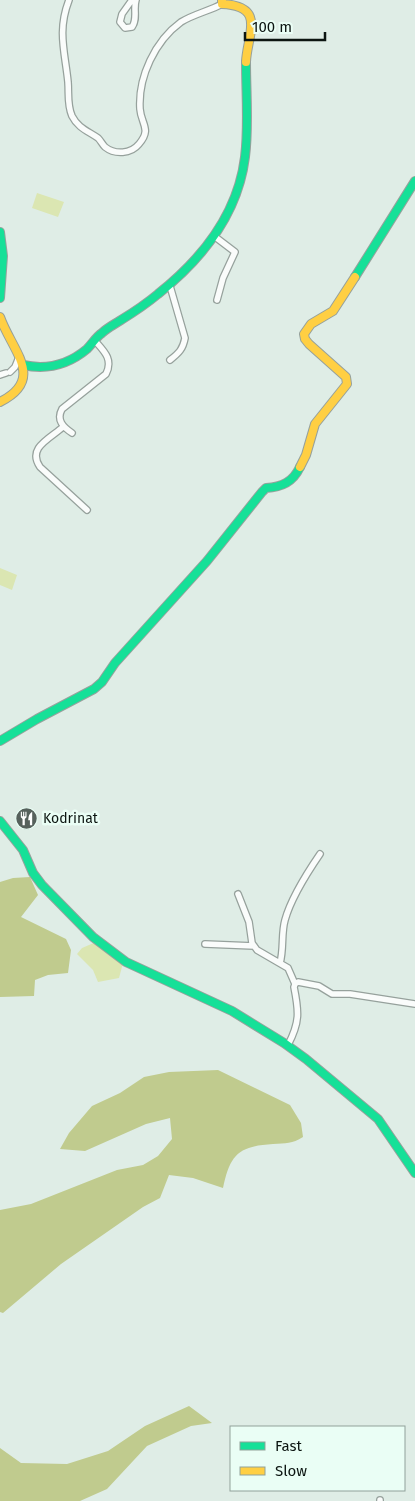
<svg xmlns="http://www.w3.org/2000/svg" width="415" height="1501" viewBox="0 0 415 1501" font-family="'Fira Sans',sans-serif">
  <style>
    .green { fill: #dbe6b2 }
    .forest { fill: #c0cb8e }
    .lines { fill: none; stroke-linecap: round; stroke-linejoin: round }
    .street-casing { stroke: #96a19c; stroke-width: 8 }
    .fast-casing { stroke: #96a19c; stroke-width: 10 }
    .slow-casing { stroke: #96a19c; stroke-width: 10 }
    .street { stroke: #fafcfb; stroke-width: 5.5 }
    .fast { stroke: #16e098; stroke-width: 8 }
    .slow { stroke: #ffcf43; stroke-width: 8 }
    .labels { text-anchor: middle; stroke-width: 5; stroke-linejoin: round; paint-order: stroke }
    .poi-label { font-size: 14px; fill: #0c1511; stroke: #eafef5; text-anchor: start }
  </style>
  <rect width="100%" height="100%" fill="#dfede6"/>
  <!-- green -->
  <path class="green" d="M 37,193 L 64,202 L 58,217 L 32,208 Z
    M 0,568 L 17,575 L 12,590 L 0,585 Z
    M 96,942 L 123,963 L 119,978 L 98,982 L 93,970 L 77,954 L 82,948 Z"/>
  <!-- forest -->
  <path class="forest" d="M 30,877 L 38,895 L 21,917 L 66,939 L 71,950 L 68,973 L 48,975 L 35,980 L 34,996 L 0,997 L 0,882 L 13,878 Z
    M 218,1070 L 290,1105 L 301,1123 L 303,1137 C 292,1144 286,1143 273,1144 C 238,1146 230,1155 223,1188 L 193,1178 L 169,1175 L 160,1198 L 143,1207 L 61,1264 L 3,1313 L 0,1312 L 0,1210 L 31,1204 L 117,1170 L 143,1165 L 158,1156 L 172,1139 L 170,1118 L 146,1124 L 85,1151 L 60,1149 L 69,1133 L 92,1106 L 120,1093 L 144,1077 L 169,1072 Z
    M 189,1406 L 212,1423 L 191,1426 L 147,1446 L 107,1489 L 80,1501 L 0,1501 L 0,1448 L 21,1463 L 67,1464 L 108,1451 L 145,1426 Z"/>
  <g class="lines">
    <defs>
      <path id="street" d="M 69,0 C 57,31 65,52 68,82 C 69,94 67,105 72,116 C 78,128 88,131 98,138 C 101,141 102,144 105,147 C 115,155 131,154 139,144 C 152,129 141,124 140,109 C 138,77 155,41 181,22 C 194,14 209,11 222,4
        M 132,0 L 122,14 L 120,22 L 125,28 L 132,27 C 138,19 133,9 136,0
        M 214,236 L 235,252 L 223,278 L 217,300
        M 170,286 L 185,338 C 183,349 179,353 170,360
        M 10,372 L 15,367 L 19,357
        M 0,375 L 6,373
        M 63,427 C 49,439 27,448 40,467 L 87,510
        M 72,433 C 63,427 56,420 62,409 L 106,374 C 113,360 105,352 96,342
        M 238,894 L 249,922 L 252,943 L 257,950 L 288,968 L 295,984
        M 205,944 L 254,946
        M 280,963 C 284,949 281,934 285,920 C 291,898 307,873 320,854
        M 288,1045 C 300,1022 299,1012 294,987 L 295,984 L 298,982 L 319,986 L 332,994 L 350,994 L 415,1004
        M 380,1501 L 380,1500"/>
      <path id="fast" d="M 0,232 L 3,256 L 0,298
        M 355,277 L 415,181
        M 23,365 C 46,370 68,365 87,349 C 92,344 96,337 102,333 C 107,328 115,324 121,320 C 134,312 146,304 158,294 C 202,259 238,214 245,157 C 249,126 246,94 246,62
        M 0,741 L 37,719 L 94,689 L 102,682 L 115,663 L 207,561 L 262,492 L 266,488 C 282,487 293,482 300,467
        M 0,821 L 23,850 L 33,873 L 42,885 L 93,937 L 126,962 L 232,1011 L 284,1043 L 306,1059 L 378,1119 L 415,1173"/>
      <path id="slow" d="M 222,0 L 222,4 C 267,6 247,35 246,62
        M 0,317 C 12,351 46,379 0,402
        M 300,467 L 306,455 L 315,424 L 347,384 L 346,377 L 309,344 L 305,339 L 304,334 L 311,324 L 333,311 L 355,277"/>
    </defs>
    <!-- street casing -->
    <use href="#street" class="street-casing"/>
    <!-- fast casing -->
    <use href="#fast" class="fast-casing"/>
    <!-- slow casing -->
    <use href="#slow" class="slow-casing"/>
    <!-- street -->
    <use href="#street" class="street"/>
    <!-- fast -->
    <use href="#fast" class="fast"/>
    <!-- slow -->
    <use href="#slow" class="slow"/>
  </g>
  <!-- icons -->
  <defs>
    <symbol id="restaurant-disc" viewBox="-11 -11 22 22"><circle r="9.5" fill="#56615c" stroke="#eafef5"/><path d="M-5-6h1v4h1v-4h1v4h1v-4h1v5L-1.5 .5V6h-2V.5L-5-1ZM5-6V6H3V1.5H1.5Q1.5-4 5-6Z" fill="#fff"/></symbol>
  </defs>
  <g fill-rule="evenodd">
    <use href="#restaurant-disc" x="14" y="806" width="25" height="25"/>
  </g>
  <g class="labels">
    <!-- poi labels -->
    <g class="poi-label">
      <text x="43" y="823">Kodrinat</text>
    </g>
  </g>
  <!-- legend -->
  <rect x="230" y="1426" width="175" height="65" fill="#eafef5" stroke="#91a19a"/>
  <rect x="240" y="1442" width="25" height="8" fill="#16e098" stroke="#91a19a"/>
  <text x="275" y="1451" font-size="15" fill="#0c1511">Fast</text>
  <rect x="240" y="1467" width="25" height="8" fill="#ffcf43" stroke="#91a19a"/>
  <text x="275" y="1476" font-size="15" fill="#0c1511">Slow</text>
  <!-- scale -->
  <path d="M245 32v8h80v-8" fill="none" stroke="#0c1511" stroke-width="2.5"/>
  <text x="252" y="32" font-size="15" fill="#0c1511" stroke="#eafef5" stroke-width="4" paint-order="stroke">100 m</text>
</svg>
